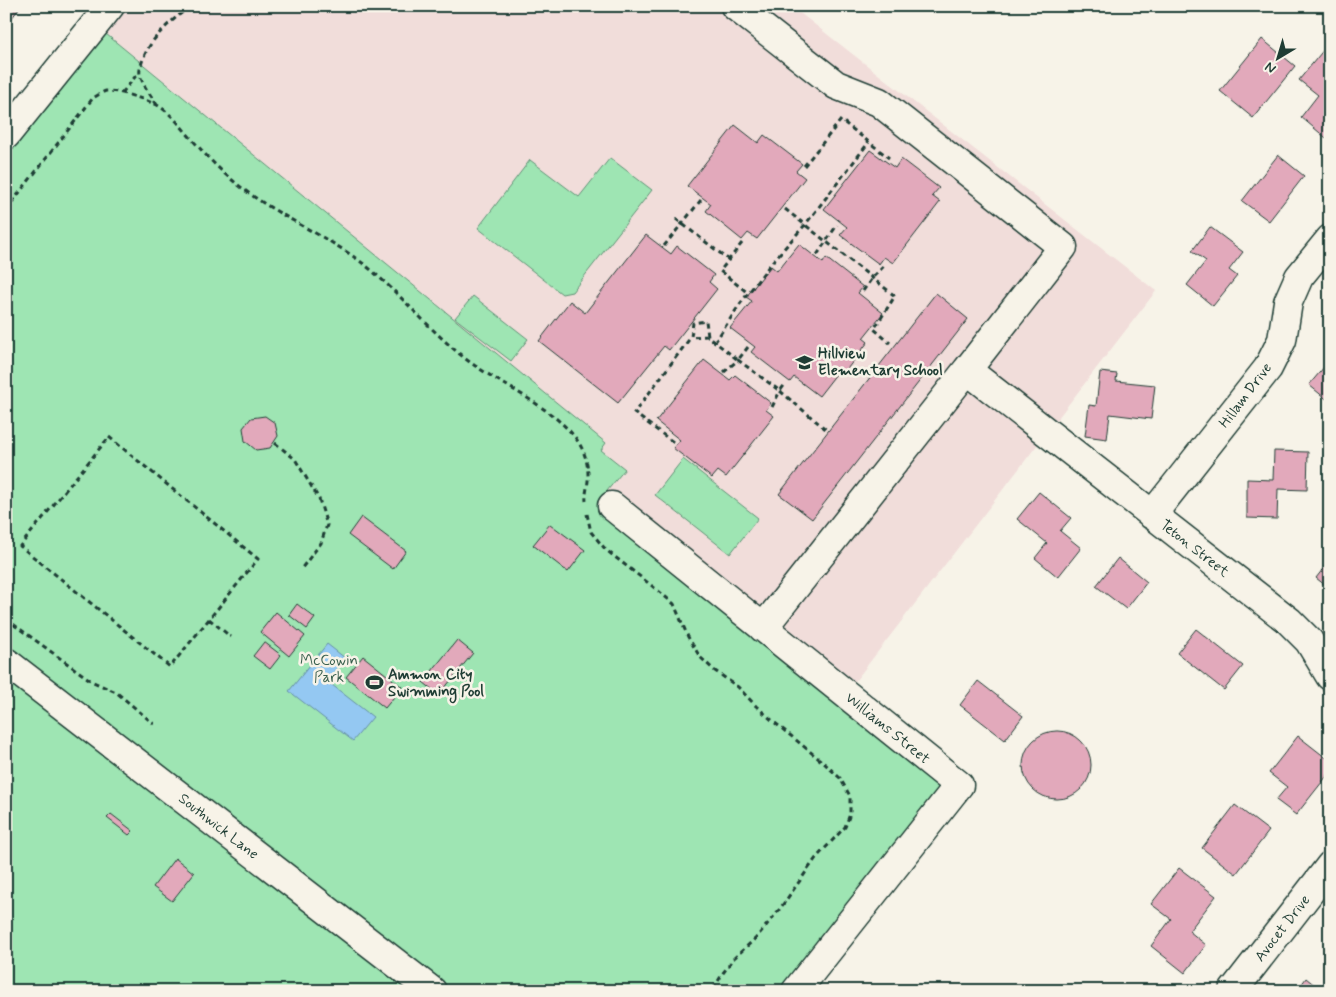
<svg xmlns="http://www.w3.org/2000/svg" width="1336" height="997" viewBox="0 0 1336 997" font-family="Mynerve,sans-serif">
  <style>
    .built { fill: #f1ddda }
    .green { fill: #9ee5b3; stroke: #5e9174 }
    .water { fill: #94c8f2; stroke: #6590a6 }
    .building { fill: #e2a9bb; stroke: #1f3d34 }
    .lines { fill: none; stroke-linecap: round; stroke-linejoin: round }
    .minor-casing { stroke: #1f3d34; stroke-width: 31 }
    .path { stroke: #1f3d34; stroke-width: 3; stroke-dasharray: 5 4; stroke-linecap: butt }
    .minor { stroke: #f7f3e8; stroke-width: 28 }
    .labels { text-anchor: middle; stroke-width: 5; stroke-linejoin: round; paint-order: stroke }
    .poi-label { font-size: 15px; font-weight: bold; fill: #1f3d34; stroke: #f7f3e8; text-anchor: start }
    .street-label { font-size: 15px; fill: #1f3d34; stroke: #f7f3e8 }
    .park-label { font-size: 15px; fill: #385f4d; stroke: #f7f3e8 }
  </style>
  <rect width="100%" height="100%" fill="#f7f3e8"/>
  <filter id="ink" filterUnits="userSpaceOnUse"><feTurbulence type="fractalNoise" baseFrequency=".02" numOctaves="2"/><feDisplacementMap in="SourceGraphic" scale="10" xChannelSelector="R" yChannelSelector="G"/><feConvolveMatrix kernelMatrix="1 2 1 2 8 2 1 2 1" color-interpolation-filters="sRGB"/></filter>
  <g filter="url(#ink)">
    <!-- built -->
    <path class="built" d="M 110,6 L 791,6 L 1156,291 L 846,693 L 602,498 L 600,450 L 605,443 L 95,25 Z"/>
    <!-- green -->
    <path class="green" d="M 95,25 L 606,443 L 601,450 L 625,469 L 602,497 L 959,785 L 796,991 L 6,991 L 6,141 Z
      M 610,158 L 652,190 L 572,292 L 562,294 L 478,228 L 530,160 L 579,197 Z
      M 473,296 L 528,339 L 511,361 L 455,318 Z
      M 683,459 L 758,518 L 730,554 L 655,495 Z"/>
    <!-- water -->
    <path class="water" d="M 327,644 L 345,658 L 327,681 L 373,717 L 353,741 L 289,691 Z"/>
    <!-- building -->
    <path class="building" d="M 6,6 L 21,6 L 8,23 L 6,22 Z
      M 1262,39 L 1295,66 L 1253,118 L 1220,91 Z
      M 1330,42 L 1330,133 L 1326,138 L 1301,117 L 1318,95 L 1299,80 Z
      M 735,125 L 758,143 L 764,135 L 802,164 L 796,171 L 805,178 L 757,239 L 748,233 L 742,240 L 706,211 L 711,204 L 687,186 Z
      M 870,150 L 895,168 L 901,159 L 939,188 L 932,196 L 940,202 L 893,263 L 884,257 L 879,264 L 840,235 L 847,227 L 824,209 Z
      M 1278,155 L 1304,176 L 1269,221 L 1242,201 Z
      M 1210,227 L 1243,252 L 1229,270 L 1237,276 L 1213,306 L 1187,285 L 1206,261 L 1192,251 Z
      M 646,235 L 671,254 L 677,246 L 714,275 L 709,282 L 717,289 L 669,350 L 664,346 L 618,403 L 539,341 L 570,301 L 585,313 Z
      M 799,244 L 823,263 L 826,258 L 863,287 L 858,293 L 883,313 L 863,338 L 868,342 L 844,373 L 840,369 L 819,396 L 794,377 L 790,382 L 751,352 L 755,347 L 730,328 L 752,301 L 746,297 L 771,266 L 777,271 Z
      M 936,293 L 968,319 L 812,519 L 779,494 Z
      M 704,360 L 730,380 L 735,375 L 771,403 L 766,410 L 774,416 L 726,477 L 718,471 L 712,478 L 673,448 L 680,440 L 656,421 Z
      M 1330,360 L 1330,402 L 1309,385 Z
      M 1100,372 L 1117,374 L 1116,381 L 1155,385 L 1151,419 L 1110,414 L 1107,439 L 1085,436 L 1089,405 L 1096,406 Z
      M 265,416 L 275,423 L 278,436 L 270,448 L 256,450 L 245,441 L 243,428 L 251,418 Z
      M 1274,451 L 1308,452 L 1307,490 L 1278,489 L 1277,519 L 1247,518 L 1247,479 L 1273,480 Z
      M 1039,492 L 1071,518 L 1060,531 L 1081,548 L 1058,577 L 1035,558 L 1047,543 L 1017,519 Z
      M 361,517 L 406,551 L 393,569 L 348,535 Z
      M 550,524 L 585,550 L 568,572 L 533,545 Z
      M 1118,558 L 1147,582 L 1126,609 L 1096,586 Z
      M 1330,560 L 1330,589 L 1316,578 Z
      M 297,604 L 315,618 L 307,629 L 289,615 Z
      M 276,612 L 305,636 L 289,656 L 260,632 Z
      M 1196,629 L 1243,666 L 1224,690 L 1177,653 Z
      M 457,640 L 473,653 L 439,695 L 423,682 Z
      M 264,642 L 281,655 L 270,669 L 253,656 Z
      M 363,656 L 402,687 L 385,708 L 346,677 Z
      M 978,681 L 1023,716 L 1005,740 L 960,705 Z
      M1023 765a34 34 0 1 1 68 0a34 34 0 1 1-68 0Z
      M 1298,736 L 1330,761 L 1330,772 L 1296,815 L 1276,800 L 1287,787 L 1269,773 Z
      M 1235,805 L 1269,831 L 1236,874 L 1202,848 Z
      M 111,814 L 133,831 L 129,835 L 107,818 Z
      M 175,858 L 194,873 L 172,901 L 153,887 Z
      M 1179,868 L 1216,896 L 1189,931 L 1206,945 L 1185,973 L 1151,946 L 1171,919 L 1151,904 Z
      M 1306,978 L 1322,991 L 1297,991 Z"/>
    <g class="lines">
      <defs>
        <path id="minor" d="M 735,6 L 836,85 L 879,102 L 1063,247 L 967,370
          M 6,135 L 110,6
          M 612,506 L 959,785 L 796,991
          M 1152,515 L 1268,368 L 1282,340 L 1288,302 L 1299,277 L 1330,239
          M 763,628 L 967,370 L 1289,621 L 1309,641 L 1330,676
          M 6,662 L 432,991
          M 1233,991 L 1330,866"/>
      </defs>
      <!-- minor casing -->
      <use href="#minor" class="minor-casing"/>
      <!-- path -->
      <path class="path" d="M 122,93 L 139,72
        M 157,105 C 151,95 142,85 140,74 C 139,70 141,66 142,62 C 150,37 171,22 190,6
        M 804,166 L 841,120 L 889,158
        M 785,209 L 895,296 L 874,329 L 890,343
        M 6,210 L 93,98 C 97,96 102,92 106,91 C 117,90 147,100 157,105 C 173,114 185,132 197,145 C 209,159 223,173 237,184 C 276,216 325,234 365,265 C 401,294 430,331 467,360 C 502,386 546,403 574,436 C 583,447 588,461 588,475 C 589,483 585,492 586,501
        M 676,219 L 729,260
        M 742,243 L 720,271 L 748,293
        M 664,246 L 701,200
        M 817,255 L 837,225
        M 863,291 L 872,278 L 886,264
        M 708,336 L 691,337 L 693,323 L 706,321 L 708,336 L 715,342
        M 748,347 L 738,360 L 715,342 L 740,304 L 772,262 L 805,225 L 869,142
        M 724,372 L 738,360 L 780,391 L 786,383
        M 772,407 L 780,391 L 828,431
        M 109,437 L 258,559 L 170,667 L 20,546 Z
        M 673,442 L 634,413 L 691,337
        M 275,443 L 295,459 L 319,499 L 327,525 L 321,543 L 301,569
        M 587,514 L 591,532 L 606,550 L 656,589 L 674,604 L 688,637 L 700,657 L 715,671 L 738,687 L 756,706 L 774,722 L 824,763 L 840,778 L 850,796 L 850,814 L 845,827 L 816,858 L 779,910 L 756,938 L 734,958 L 723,973 L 712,991
        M 6,619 L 93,682 L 116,692 L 154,724
        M 209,619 L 231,637
        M 6,983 L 12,988 L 14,991"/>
      <!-- minor -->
      <use href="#minor" class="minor"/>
    </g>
  </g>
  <!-- icons -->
  <defs>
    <symbol id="school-bare" viewBox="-9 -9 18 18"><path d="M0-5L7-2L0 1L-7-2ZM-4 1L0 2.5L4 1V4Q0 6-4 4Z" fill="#1f3d34" stroke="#f7f3e8" stroke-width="2.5" paint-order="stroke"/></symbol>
    <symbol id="stadium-bare" viewBox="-9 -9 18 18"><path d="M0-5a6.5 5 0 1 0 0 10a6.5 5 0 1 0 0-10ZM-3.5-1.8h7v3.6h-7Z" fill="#1f3d34" stroke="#f7f3e8" stroke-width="2.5" paint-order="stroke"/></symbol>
  </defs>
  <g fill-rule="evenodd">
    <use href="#school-bare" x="792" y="350" width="25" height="25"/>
    <use href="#stadium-bare" x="362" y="670" width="25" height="25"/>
  </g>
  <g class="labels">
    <!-- poi labels -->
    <g class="poi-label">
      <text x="818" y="358">Hillview<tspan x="818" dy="17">Elementary School</tspan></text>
      <text x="388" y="679">Ammon City<tspan x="388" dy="17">Swimming Pool</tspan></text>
    </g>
    <!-- street labels -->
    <g class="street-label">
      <text transform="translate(1245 395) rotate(-53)" y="5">Hillam Drive</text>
      <text transform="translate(1195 548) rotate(38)" y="5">Teton Street</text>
      <text transform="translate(888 728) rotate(39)" y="5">Williams Street</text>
      <text transform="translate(219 826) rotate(38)" y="5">Southwick Lane</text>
      <text transform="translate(1282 928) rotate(-52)" y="5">Avocet Drive</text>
    </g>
    <!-- park labels -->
    <g class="park-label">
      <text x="329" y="665">McCowin<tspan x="329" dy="17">Park</tspan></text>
    </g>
  </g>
  <!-- margin -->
  <rect width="1336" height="997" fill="none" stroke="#f7f3e8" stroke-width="25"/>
  <rect x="12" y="12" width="1311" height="972" fill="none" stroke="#1f3d34" stroke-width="2" filter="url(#ink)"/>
  <!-- north arrow -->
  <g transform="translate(1278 58) rotate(218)" stroke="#f7f3e8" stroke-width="4" paint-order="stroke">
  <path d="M0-4L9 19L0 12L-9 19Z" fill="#1f3d34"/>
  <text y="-8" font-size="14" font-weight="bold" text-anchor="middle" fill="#1f3d34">N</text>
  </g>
</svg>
